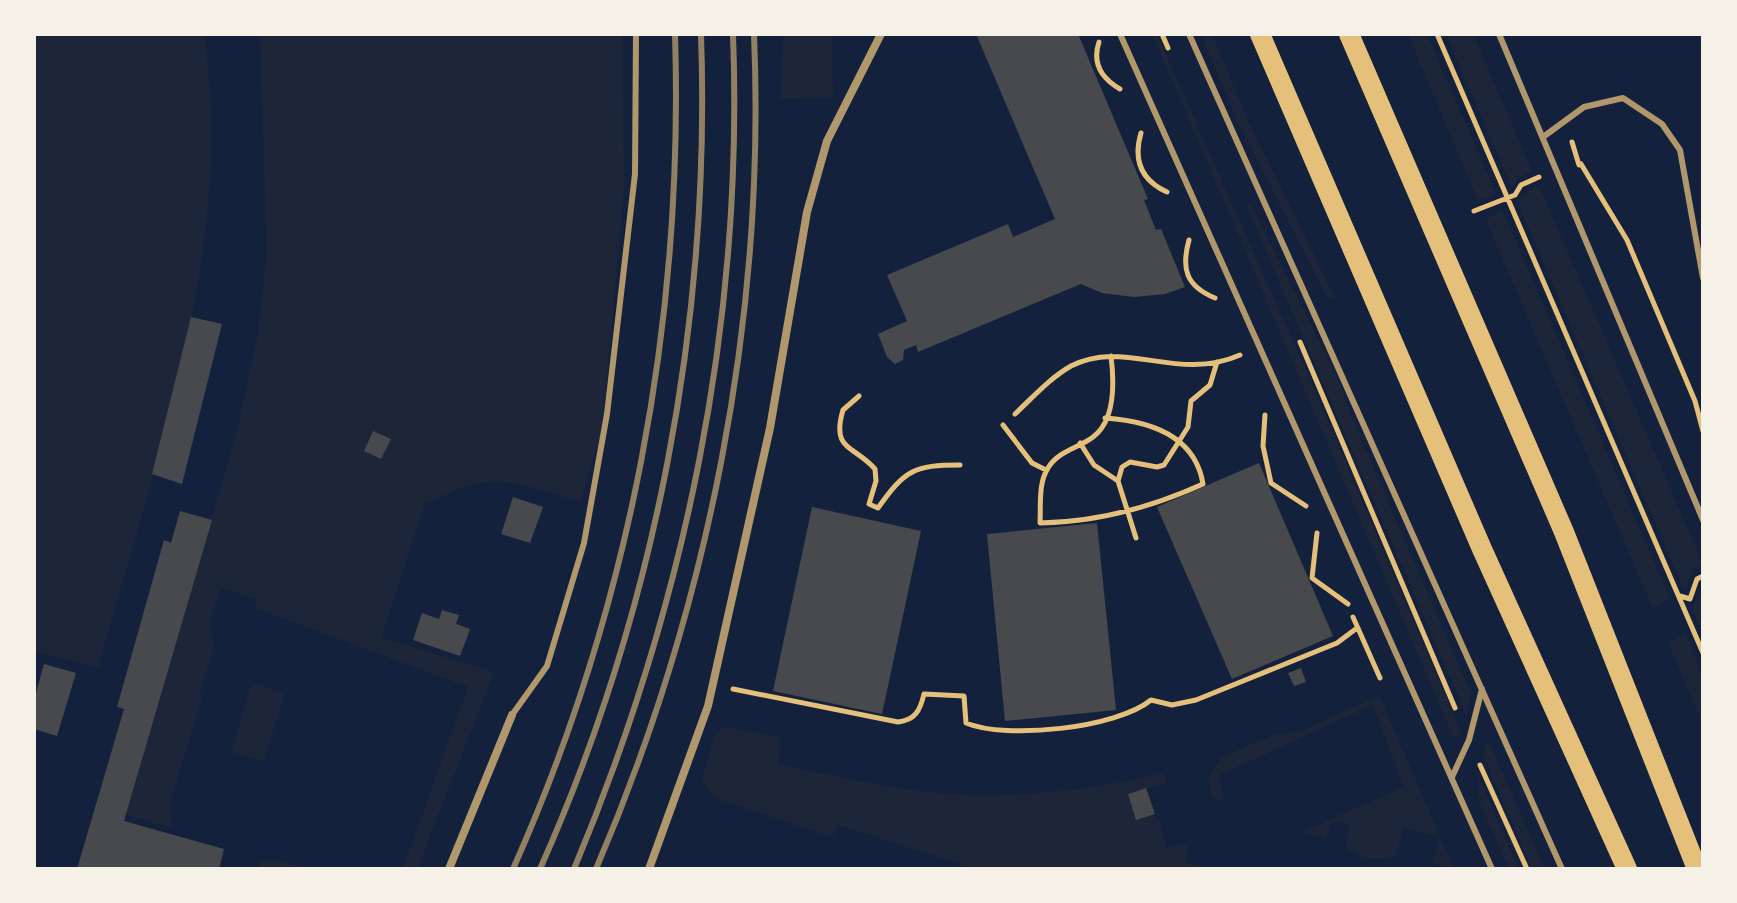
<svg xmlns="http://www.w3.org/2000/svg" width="1737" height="903" viewBox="0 0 1737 903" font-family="'PT Serif',serif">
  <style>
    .green { fill: #1d2539 }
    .building { fill: #48494c }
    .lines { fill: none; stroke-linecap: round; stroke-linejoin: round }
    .path { stroke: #e5c07b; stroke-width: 5 }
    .service { stroke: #b1986c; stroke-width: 6 }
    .minor { stroke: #b1986c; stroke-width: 8 }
    .primary { stroke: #e5c07b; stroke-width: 20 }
    .rail { stroke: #918062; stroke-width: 6 }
  </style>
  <rect width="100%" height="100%" fill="#14213d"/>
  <!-- green -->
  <path class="green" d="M 34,34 L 205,34 C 208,75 213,115 211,156 C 205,331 144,500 98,668 L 34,651 Z
    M 260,34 L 622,34 L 624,188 L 602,429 L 580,502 C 544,491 505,474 467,486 C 453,490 440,499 425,503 L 381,637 L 494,672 L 417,869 L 403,869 L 468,687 L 255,608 L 257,599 L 221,588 L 209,622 L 214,648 L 199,693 L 203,694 L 169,806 L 172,828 L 126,815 L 237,431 L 258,334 L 267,252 Z
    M 783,34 L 832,34 L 833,98 L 781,99 Z
    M 1152,34 L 1157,34 L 1307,373 L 1461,732 L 1458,737 L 1453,736 Z
    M 1201,34 L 1212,34 L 1248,121 L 1335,297 L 1327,298 L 1237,120 Z
    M 1408,34 L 1427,34 L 1496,194 L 1483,200 L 1477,198 Z
    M 1446,34 L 1473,34 L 1532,171 L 1518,178 L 1512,188 Z
    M 1539,186 L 1703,564 L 1693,569 L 1685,592 L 1518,203 L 1524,193 Z
    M 1251,204 L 1345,394 L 1343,397 L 1471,694 L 1467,716 L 1246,205 Z
    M 1502,209 L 1670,599 L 1653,609 L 1486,220 Z
    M 1703,588 L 1703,634 L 1692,608 Z
    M 1685,633 L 1703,677 L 1703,724 L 1668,643 Z
    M 256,683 L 285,694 L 263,762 L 232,752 L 250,687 Z
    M 1379,695 L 1454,869 L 1433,863 L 1440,838 L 1404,827 L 1396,855 C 1378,863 1361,859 1346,847 L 1349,824 L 1331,822 L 1326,838 L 1302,832 L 1404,787 L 1373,705 L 1219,775 L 1223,796 L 1220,801 L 1212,797 L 1209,777 L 1222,757 L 1276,734 L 1299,732 Z
    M 723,727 L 781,737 L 778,764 C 839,777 902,792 965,795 C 1031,797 1100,788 1165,773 L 1166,783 L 1128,794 L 1159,820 L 1166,848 L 1188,843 L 1185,862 L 1212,869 L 976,869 L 838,825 L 832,837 L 714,798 L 702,779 L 716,732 Z
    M 1488,740 L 1545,869 L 1532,869 L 1483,754 Z
    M 1478,776 L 1519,869 L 1509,869 L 1479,801 Z
    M 273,859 L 310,869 L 257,869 L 262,861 Z"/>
  <!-- building -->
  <path class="building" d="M 976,34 L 1078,34 L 1148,199 L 1144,200 L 1156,230 L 1161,229 L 1185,287 L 1165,294 L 1134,297 L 1102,293 L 1081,284 L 918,352 L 916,345 L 904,350 L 903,360 L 895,364 L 887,357 L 878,334 L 907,321 L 887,275 L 1008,224 L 1013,237 L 1055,219 Z
    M 1701,51 L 1703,51 L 1703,94 L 1701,94 Z
    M 191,317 L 222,324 L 182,484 L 152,474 Z
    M 373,431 L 391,439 L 381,459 L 364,451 Z
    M 1259,463 L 1333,636 L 1232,679 L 1157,507 Z
    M 513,497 L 543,507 L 530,543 L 501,534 Z
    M 812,507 L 921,531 L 882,714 L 773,691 Z
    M 180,511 L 212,520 L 124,821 L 224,849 L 219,869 L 77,869 L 124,709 L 117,707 L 164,540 L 171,543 Z
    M 1097,523 L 1116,710 L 1005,721 L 987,534 Z
    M 442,610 L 459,615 L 456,624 L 470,629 L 460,656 L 413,640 L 422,613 L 439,619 Z
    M 44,664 L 76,673 L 57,736 L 34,729 L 34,700 Z
    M 1301,668 L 1306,682 L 1294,686 L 1288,673 Z
    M 1146,788 L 1155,814 L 1136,820 L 1128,794 Z"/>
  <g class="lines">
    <!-- path -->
    <path class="path" d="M 1162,34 L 1168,48
      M 1437,34 L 1703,653
      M 1099,42 C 1092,63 1101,78 1120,89
      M 1141,133 C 1133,160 1141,180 1167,192
      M 1572,142 L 1579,165
      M 1581,164 L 1627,240 L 1695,401 L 1703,431
      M 1474,211 L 1515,195 L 1521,185 L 1539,177
      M 1189,240 C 1181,269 1186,286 1215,298
      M 1300,342 L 1455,708
      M 859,396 L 843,410 C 831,451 854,445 875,469 L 876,481 L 869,504 L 878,508 C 905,470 914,465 960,465
      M 1015,414 C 1033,397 1050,378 1071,366 C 1125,338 1176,383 1240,355
      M 1265,415 L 1263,446 L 1271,483 L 1306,506
      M 1105,418 C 1149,421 1195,435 1203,484 C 1150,508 1097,522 1040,523 C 1041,506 1038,483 1048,468 C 1058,451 1079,448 1093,437 C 1116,420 1114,380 1111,356
      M 1003,425 L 1032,463 L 1046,470
      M 1080,443 L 1094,465 L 1118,481 L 1136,538
      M 1118,481 L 1122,467 L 1130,462 L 1157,467 L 1164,465 L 1188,427 L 1191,401 L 1210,385 L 1217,362
      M 1317,533 L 1312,578 L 1348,604
      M 1680,596 L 1690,599 L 1697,579 L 1703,576
      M 1353,617 L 1380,678
      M 733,689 L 898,722 C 915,720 920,711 924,694 L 964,696 L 966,723 C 1006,740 1117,728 1151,700 L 1172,705 L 1196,700 L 1337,643 L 1357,628
      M 1480,765 L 1527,869"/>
    <!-- service -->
    <path class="service" d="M 1120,34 L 1492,869
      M 1189,34 L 1562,869
      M 1499,34 L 1703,520
      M 1543,137 L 1584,107 L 1623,98 L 1662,124 L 1680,150 L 1703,278
      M 512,715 L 547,666 L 584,543 L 607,414 L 635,174 L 636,34
      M 1452,777 L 1469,740 L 1482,689"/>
    <!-- minor -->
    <path class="minor" d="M 449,869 L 512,715
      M 649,869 L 708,706 L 770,428 L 807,212 L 827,141 L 881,34"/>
    <!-- primary -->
    <path class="primary" d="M 1260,34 L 1482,549 L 1627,869
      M 1349,34 L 1564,532 L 1697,869"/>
    <!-- rail -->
    <path class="rail" d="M 513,869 C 630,607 684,320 675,34
      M 540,869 C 656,609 711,319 701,34
      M 574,869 C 685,604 744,322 733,34
      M 596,869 C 708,608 766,318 754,34"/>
  </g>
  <!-- border -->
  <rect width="1737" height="903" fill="none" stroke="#f6f1e7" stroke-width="72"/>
</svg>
